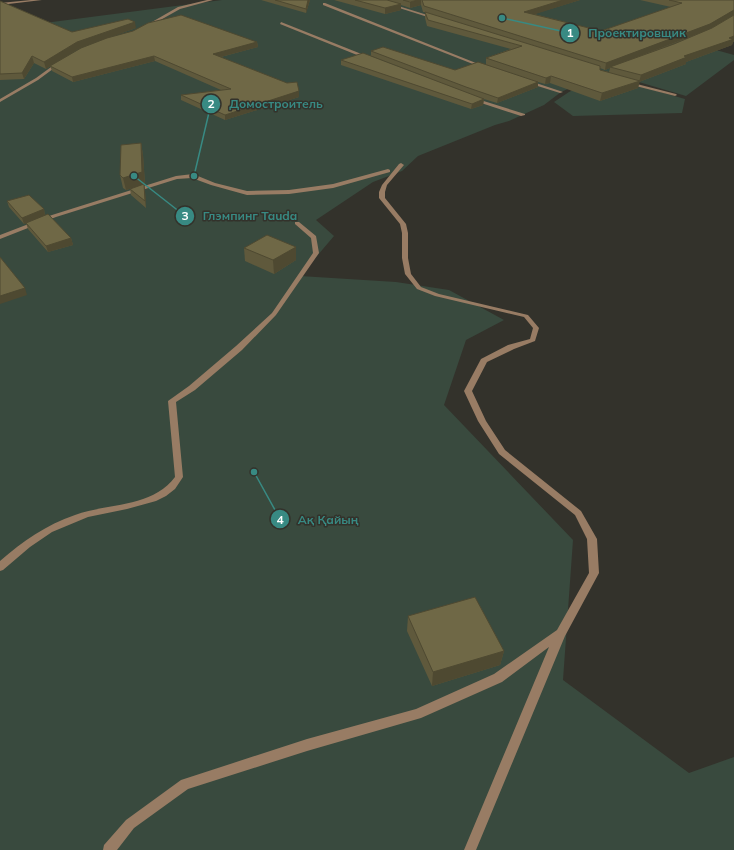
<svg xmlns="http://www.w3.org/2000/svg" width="734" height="850" font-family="Mulish,sans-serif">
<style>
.green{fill:#394a3e}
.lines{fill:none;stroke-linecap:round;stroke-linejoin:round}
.service{fill:#987c64;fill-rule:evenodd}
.minor{fill:#987c64;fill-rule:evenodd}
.wall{fill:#5f593c;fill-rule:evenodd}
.shaded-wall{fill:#4e4931}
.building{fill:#6f6846;stroke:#4e4931}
.leader{fill:none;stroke:#388a83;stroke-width:1.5}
.callout-dot{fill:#388a83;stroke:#33322b;stroke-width:1.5}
.mark-label{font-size:12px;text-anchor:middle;font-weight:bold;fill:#fff}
.callout-label{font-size:12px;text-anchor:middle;font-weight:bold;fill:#388a83;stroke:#33322b;stroke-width:3;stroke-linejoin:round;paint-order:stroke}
</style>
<rect width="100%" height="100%" fill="#33322b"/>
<!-- green -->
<g class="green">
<path d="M222,0H734V16L687,42L734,55V60L686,96L605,72L561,92L544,105L509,121L495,125L418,156L402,171L373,182L316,220L334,236L300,276L396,282L449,290L504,320L466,340L444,405L573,540L563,680L689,773L734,757V850H0V26L29,25Z"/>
<path d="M598,78L622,81L685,99L682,113L573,116L554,102L569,92Z"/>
</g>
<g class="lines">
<!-- service -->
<g class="service">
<path d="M374,0H379L437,18L434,19Z"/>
<path d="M323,3H325L486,67L483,68L323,5Z"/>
<path d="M281,22L369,57L370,58L367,59L280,24Z"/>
<path d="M528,81H530L563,92L560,93L528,83Z"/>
<path d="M629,82L676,94L677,95L675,96L628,84Z"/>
<path d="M474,98L525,114V115L521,116L472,100V99Z"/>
<path d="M401,163L404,165L387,185L385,192V198L406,224L408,233V258L411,274L421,287L439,294L528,315L539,328L535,341L514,349L487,362L472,391L486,421L505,450L581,511L597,539L599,573L565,636L476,850H464L549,647L502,682L421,718L307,751L188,789L134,828L117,850H103L104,845L126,820L181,780L307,739L416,709L494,674L557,630L589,573L587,539L575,515L499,454L478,421L464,391L481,359L508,345L530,339L533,328L524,317L435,296L417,289L405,274L402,258V233L400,224L379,198V192L382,185L399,164Z"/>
<path d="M295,222H299L316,236L319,253L276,315L242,350L195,390L176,402L183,477L175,489L166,496L156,501L127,509L88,517L52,532L30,547L3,570L0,571V561C23,541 46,525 75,515C107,503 152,508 175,477L168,401L189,386L236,346L272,313L313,253L311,238L295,224Z"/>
</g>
<!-- minor -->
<g class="minor">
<path d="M31,0H42L0,5V3Z"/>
<path d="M207,0H213L180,9L148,27L145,26L178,7Z"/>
<path d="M58,62L61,63L38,80L0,102V99L36,78Z"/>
<path d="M388,169L390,170V172L333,188L289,194L247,195L211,185L192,178L177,179L56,217L0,239V235L52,215L176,176L193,174L215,183L247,191L289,190L333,184Z"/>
</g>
</g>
<!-- wall -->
<g class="wall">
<path d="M261,0H310L306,13Z"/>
<path d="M334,0H580L534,14L601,31L671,7L640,0H734L733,42L732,45L686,62V64L639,82L638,88L600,101L550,83L545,84L538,82V87L497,103L474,96L484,99L483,105L471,109L341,65V60L429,78L371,56V51L455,70L486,64V58L511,49L427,26L425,18V12H423L421,5L410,8L401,5V10L385,14ZM696,35L674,44L644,55ZM600,68L605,70L610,68L609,72L600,70Z"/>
<path d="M0,1L72,32L136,28L113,36L257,42L258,47L221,57L299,97L225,120L181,100V95L221,90L155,61L73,82L52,71L50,66L96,42L78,49L46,69L34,63L24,79L0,80Z"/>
<path d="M141,143L143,155L145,184L144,185L145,191L146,208L131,195L130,189L126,190L123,188L120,175Z"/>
<path d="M7,201L44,209L45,216L71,238L73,245L48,252L28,229L26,223L24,224L9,207Z"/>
<path d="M296,247V260L274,274L245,261L244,248Z"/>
<path d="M408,616L504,651L500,665L432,686L407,631Z"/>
</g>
<!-- shaded-wall -->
<g class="shaded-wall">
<path d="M308,0H310L306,13V9Z"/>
<path d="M418,0H421V5L410,8V2Z"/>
<path d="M563,0H580L523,18L524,12Z"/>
<path d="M401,4V10L385,14V8Z"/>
<path d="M734,10V15L708,30L611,67H610V68L605,70L606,63Z"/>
<path d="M135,22L136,28L78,49L46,69L44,62L77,42Z"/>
<path d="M734,36V42H733L732,45L686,62V64L639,82L641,75L684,56Z"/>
<path d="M257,42L258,47L213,59V54Z"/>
<path d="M32,56L34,63L24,79L22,73Z"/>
<path d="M154,56L155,61L73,82L72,77Z"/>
<path d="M551,76L550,83L545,84L546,78Z"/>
<path d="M640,81L638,88L600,101L602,93Z"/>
<path d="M538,82V87L497,103L498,98Z"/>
<path d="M299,91V97L225,120V115Z"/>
<path d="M484,99L483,105L471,109L472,104Z"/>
<path d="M141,143L143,155L145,184L144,185L145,191L146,208L145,201L144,185L126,190L123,178Z"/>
<path d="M44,209L45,216L24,224L22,218Z"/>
<path d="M71,238L73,245L48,252L46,246Z"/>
<path d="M296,247V260L274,274L273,260Z"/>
<path d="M25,288L27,295L0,304V296Z"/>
<path d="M504,651L500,665L432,686L433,672Z"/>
</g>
<!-- building -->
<g class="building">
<path d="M275,0H308L306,9Z"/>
<path d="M355,0H387L401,4L385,8Z"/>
<path d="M403,0H418L410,2Z"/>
<path d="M422,0H563L524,12L601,31L682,3L669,0H734V10L710,24L606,63L424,6Z"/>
<path d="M0,1L72,32L128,19L135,22L77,42L44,62L32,56L22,73L0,74Z"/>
<path d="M425,12L600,66V70L640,81L602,93L551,76L546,78L486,58L522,46L428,20Z"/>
<path d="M181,15L257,42L213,54L287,83L297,82L299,91L225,115L181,95L231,89L154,56L72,77L50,66L81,48L107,38L133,31L148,23Z"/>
<path d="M734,15V36L729,38L734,39L684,56L687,57L641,75L610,67L674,44L712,28Z"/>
<path d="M383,47L455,70L478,62L538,82L498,98L466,87L371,51Z"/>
<path d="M363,53L484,99L472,104L341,60Z"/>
<path d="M141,143L142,172L123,178L120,175L121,145Z"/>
<path d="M144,184L145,201L130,189Z"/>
<path d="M29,195L44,209L22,218L7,201Z"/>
<path d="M48,214L71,238L46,246L26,223Z"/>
<path d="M267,235L296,247L273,260L244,248Z"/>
<path d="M0,257L25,288L0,296Z"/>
<path d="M475,597L504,651L433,672L408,616Z"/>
</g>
<!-- callouts -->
<path class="leader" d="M502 18L570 33M194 176L211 104M134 176L185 216M254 472L280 519"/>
<g class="callout-dot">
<circle cx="502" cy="18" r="4"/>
<circle cx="194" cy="176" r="4"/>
<circle cx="134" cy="176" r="4"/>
<circle cx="254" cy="472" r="4"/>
<circle cx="570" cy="33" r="10"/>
<circle cx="211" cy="104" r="10"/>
<circle cx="185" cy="216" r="10"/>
<circle cx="280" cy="519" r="10"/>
</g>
<g class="mark-label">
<text x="570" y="37">1</text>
<text x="211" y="108">2</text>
<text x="185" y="220">3</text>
<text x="280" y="524">4</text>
</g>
<g class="callout-label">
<text x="637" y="37">Проектировщик</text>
<text x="276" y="108">Домостроитель</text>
<text x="250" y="220">Глэмпинг Tauda</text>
<text x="328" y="524">Ақ Қайың</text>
</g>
</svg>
